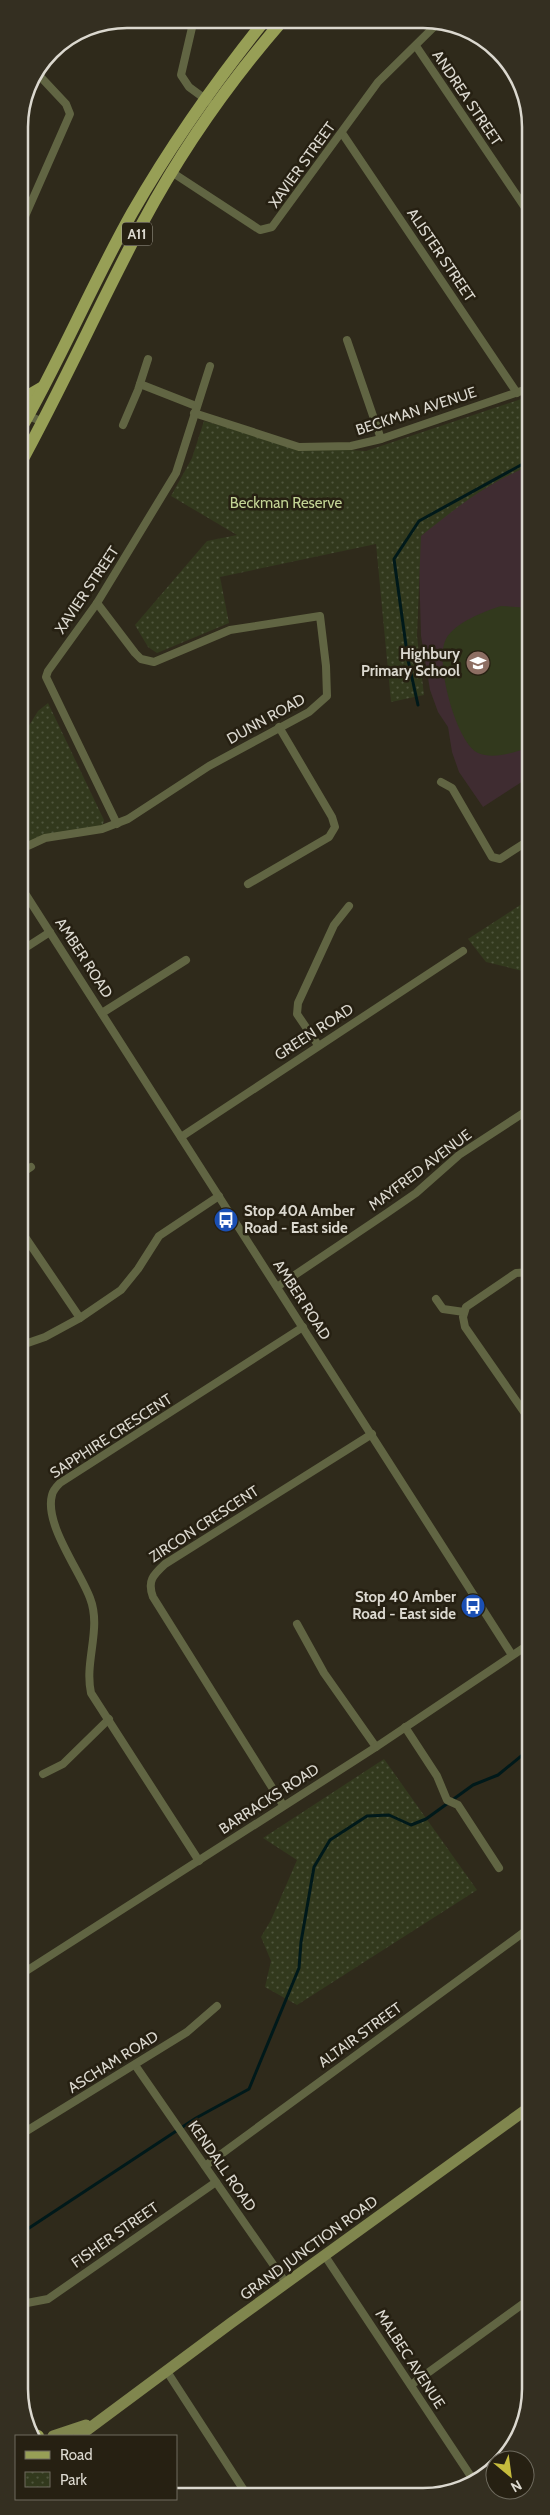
<svg xmlns="http://www.w3.org/2000/svg" width="550" height="2515" font-family="Cabin,sans-serif">
<style>
.education{fill:#3f2c31}
.park{fill:url(#park-dots)}
.pitch{fill:#32391d}
.lines{fill:none;stroke-linecap:round;stroke-linejoin:round}
.stream{stroke:#00191a;stroke-width:3}
.minor{stroke:#616543;stroke-width:8}
.secondary{stroke:#80864e;stroke-width:11}
.primary{stroke:#979f56;stroke-width:12}
.labels{text-anchor:middle;dominant-baseline:central;stroke-width:5;stroke-linejoin:round;paint-order:stroke}
.shield{fill:#262012;stroke:#a5a196;stroke-width:1}
.shield-label{font-size:14px;font-weight:bold;fill:#dbd8cf}
.street-label{font-size:15px;fill:#dbd8cf;stroke:#262012}
.park-label{font-size:15px;fill:#c3d495;stroke:#262012}
.poi-label{font-size:15px;font-weight:bold;fill:#dbd8cf;stroke:#262012;text-anchor:end}
.rim{fill:none;stroke:#dbd8cf;stroke-width:2.5}
</style>
<defs>
<pattern id="park-dots" width="8" height="8" patternUnits="userSpaceOnUse" patternTransform="scale(1.25)"><rect width="8" height="8" fill="#32391d"/><path d="M2 2h.1M6 6h.1" fill="none" stroke="#4f553d" stroke-width="1.8" stroke-linecap="round"/></pattern>
</defs>
<rect width="100%" height="100%" fill="#2f2a1b"/>
<!-- education -->
<path class="education" d="M530,466L531,776L483,807L459,772L452,752L448,727L438,712L430,690L421,636L418,529L508,474Z"/>
<!-- park -->
<g class="park">
<path d="M530,396V466C488,482 456,508 421,536L417,636L424,695L391,702L376,544L220,577L229,623L157,653L148,647L135,625L207,541L237,535L171,496L192,458L204,421L299,447L366,451Z"/>
<path d="M48,703L104,820L102,829L58,835L19,851V742L38,711Z"/>
<path d="M531,898V973L486,962L468,939Z"/>
<path d="M384,1759L477,1890L297,2005L265,1987L271,1961L261,1937L271,1920L297,1860L263,1838Z"/>
</g>
<!-- pitch -->
<path class="pitch" d="M501,606L531,608V747C514,752 494,760 478,753C456,743 434,660 446,639C454,623 485,611 501,606Z"/>
<g class="lines">
<!-- stream -->
<g class="stream">
<path d="M418,705L408,660L394,559L419,521L530,460"/>
<path d="M20,2234L196,2118L249,2089L299,1968L301,1942L314,1867L330,1840L367,1816L389,1815L411,1825L426,1819L473,1785L498,1775L531,1748"/>
</g>
<!-- minor -->
<g class="minor">
<path d="M194,19L181,75L189,87L208,101"/>
<path d="M416,46L530,215"/>
<path d="M342,133L517,393"/>
<path d="M170,171L260,230L272,227L378,82L440,21"/>
<path d="M19,230L70,114L66,104L36,72"/>
<path d="M347,340L381,439"/>
<path d="M140,384L196,406"/>
<path d="M19,412L43,422"/>
<path d="M194,413L299,447L351,446L381,439L530,388"/>
<path d="M123,425L138,390L148,359"/>
<path d="M441,782L452,788L492,857L500,859L531,839"/>
<path d="M117,824L46,677L48,671L97,603L176,473L210,366"/>
<path d="M19,850L45,838L102,829L128,819L209,766L309,712L327,696L326,666L320,616L230,630L154,662L141,659L135,653L97,603"/>
<path d="M19,884L512,1655"/>
<path d="M248,884L329,837L335,827L332,817L279,727"/>
<path d="M19,952L50,932"/>
<path d="M102,1013L186,960"/>
<path d="M318,1045L297,1014L298,1003L334,925L349,906"/>
<path d="M181,1137L463,951"/>
<path d="M19,1175L31,1167"/>
<path d="M19,1228L80,1318"/>
<path d="M531,1272L516,1273L466,1307L463,1317L465,1327L531,1422"/>
<path d="M277,1287L387,1213L416,1193L459,1155L531,1108"/>
<path d="M436,1299L443,1309L464,1312"/>
<path d="M19,1346L45,1337L80,1318L121,1290L138,1269L159,1236L219,1196"/>
<path d="M297,1624L324,1673L376,1747"/>
<path d="M405,1727L437,1776L447,1800L458,1805L499,1868"/>
<path d="M43,1774L63,1764L109,1719"/>
<path d="M283,1805L153,1597C147,1581 153,1575 165,1564L372,1434"/>
<path d="M199,1861L91,1693C84,1661 102,1629 90,1598C80,1571 44,1524 52,1495C53,1490 57,1486 60,1483L303,1327"/>
<path d="M20,1975L376,1747L531,1643"/>
<path d="M135,2065L286,2283"/>
<path d="M20,2135L187,2032L217,2006"/>
<path d="M205,2166L531,1927"/>
<path d="M325,2256L472,2478"/>
<path d="M27,2303L48,2299L216,2182"/>
<path d="M166,2370L247,2495"/>
<path d="M411,2385L531,2298"/>
</g>
<!-- secondary -->
<g class="secondary">
<path d="M53,2436L86,2425"/>
<path d="M79,2436L231,2323L531,2106"/>
</g>
<!-- primary -->
<g class="primary">
<path d="M19,401L43,387"/>
<path d="M19,432C60,361 92,284 132,213C171,145 216,81 265,20"/>
<path d="M19,466C63,386 100,303 143,222C181,151 230,81 283,20"/>
<path d="M35,2435L38,2436"/>
</g>
</g>
<!-- icons -->
<defs>
<symbol id="school-disc" viewBox="-11 -11 22 22"><circle r="9.5" fill="#8d6e63" stroke="#262012"/><path d="M0-5L7-2L0 1L-7-2ZM-4 1L0 2.5L4 1V4Q0 6-4 4Z" fill="#fff"/></symbol>
<symbol id="bus-disc" viewBox="-11 -11 22 22"><circle r="9.5" fill="#1a4fb4" stroke="#262012"/><path d="M-5-6H5V4H4V6H2V4H-2V6H-4V4H-5ZM-3.5-4V0h7V-4ZM-3.5 1.2v1.5H-2V1.2ZM2 1.2v1.5H3.5V1.2Z" fill="#fff"/></symbol>
</defs>
<g fill-rule="evenodd">
<use href="#school-disc" x="464" y="649" width="28" height="28"/>
<use href="#bus-disc" x="212" y="1206" width="28" height="28"/>
<use href="#bus-disc" x="459" y="1592" width="28" height="28"/>
</g>
<g class="labels">
<!-- shield labels -->
<rect class="shield" x="122" y="222.5" width="30" height="23" rx="4"/>
<g class="shield-label">
<text x="137" y="234">A11</text>
</g>
<!-- street labels -->
<g class="street-label">
<text transform="translate(467 98) rotate(56)">ANDREA STREET</text>
<text transform="translate(302 165) rotate(-54)">XAVIER STREET</text>
<text transform="translate(441 255) rotate(56)">ALISTER STREET</text>
<text transform="translate(416 411) rotate(-18)">BECKMAN AVENUE</text>
<text transform="translate(87 590) rotate(-56)">XAVIER STREET</text>
<text transform="translate(266 719) rotate(-29)">DUNN ROAD</text>
<text transform="translate(84 958) rotate(57)">AMBER ROAD</text>
<text transform="translate(314 1032) rotate(-33)">GREEN ROAD</text>
<text transform="translate(420 1170) rotate(-37)">MAYFRED AVENUE</text>
<text transform="translate(302 1300) rotate(57)">AMBER ROAD</text>
<text transform="translate(111 1436) rotate(-33)">SAPPHIRE CRESCENT</text>
<text transform="translate(204 1524) rotate(-33)">ZIRCON CRESCENT</text>
<text transform="translate(269 1799) rotate(-33)">BARRACKS ROAD</text>
<text transform="translate(360 2035) rotate(-36)">ALTAIR STREET</text>
<text transform="translate(113 2062) rotate(-32)">ASCHAM ROAD</text>
<text transform="translate(222 2166) rotate(55)">KENDALL ROAD</text>
<text transform="translate(115 2235) rotate(-35)">FISHER STREET</text>
<text transform="translate(309 2248) rotate(-36)">GRAND JUNCTION ROAD</text>
<text transform="translate(410 2359) rotate(57)">MALBEC AVENUE</text>
</g>
<!-- park labels -->
<g class="park-label">
<text x="286" y="503">Beckman Reserve</text>
</g>
<!-- poi labels -->
<g class="poi-label">
<text x="460" y="654">Highbury<tspan x="460" dy="17">Primary School</tspan></text>
<text x="244" y="1211" text-anchor="start">Stop 40A Amber<tspan x="244" dy="17">Road - East side</tspan></text>
<text x="456" y="1597">Stop 40 Amber<tspan x="456" dy="17">Road - East side</tspan></text>
</g>
</g>
<!-- crop -->
<path d="M0 0H550V2515H0ZM127 28H423A99 99 0 0 1 522 127V2389A99 99 0 0 1 423 2488H127A99 99 0 0 1 28 2389V127A99 99 0 0 1 127 28Z" fill="#342f21" fill-rule="evenodd"/>
<path class="rim" d="M127 28H423A99 99 0 0 1 522 127V2389A99 99 0 0 1 423 2488H127A99 99 0 0 1 28 2389V127A99 99 0 0 1 127 28Z"/>
<!-- legend -->
<rect x="15" y="2435" width="162" height="65" fill="#262012" stroke="#6e6a5e"/>
<rect x="25" y="2451" width="25" height="8" fill="#979f56" stroke="#6e6a5e"/>
<text x="60" y="2460" font-size="15" fill="#dbd8cf">Road</text>
<rect x="25" y="2472" width="25" height="15" fill="url(#park-dots)" stroke="#6e6a5e"/>
<text x="60" y="2485" font-size="15" fill="#dbd8cf">Park</text>
<!-- north arrow -->
<g transform="translate(510 2475) rotate(151)"><circle r="24" fill="#262012" stroke="#6e6a5e"/>
<path d="M0-4L9 19L0 12L-9 19Z" fill="#c6bc3d"/>
<text y="-8" font-size="14" font-weight="bold" text-anchor="middle" fill="#dbd8cf">N</text>
</g>
</svg>
